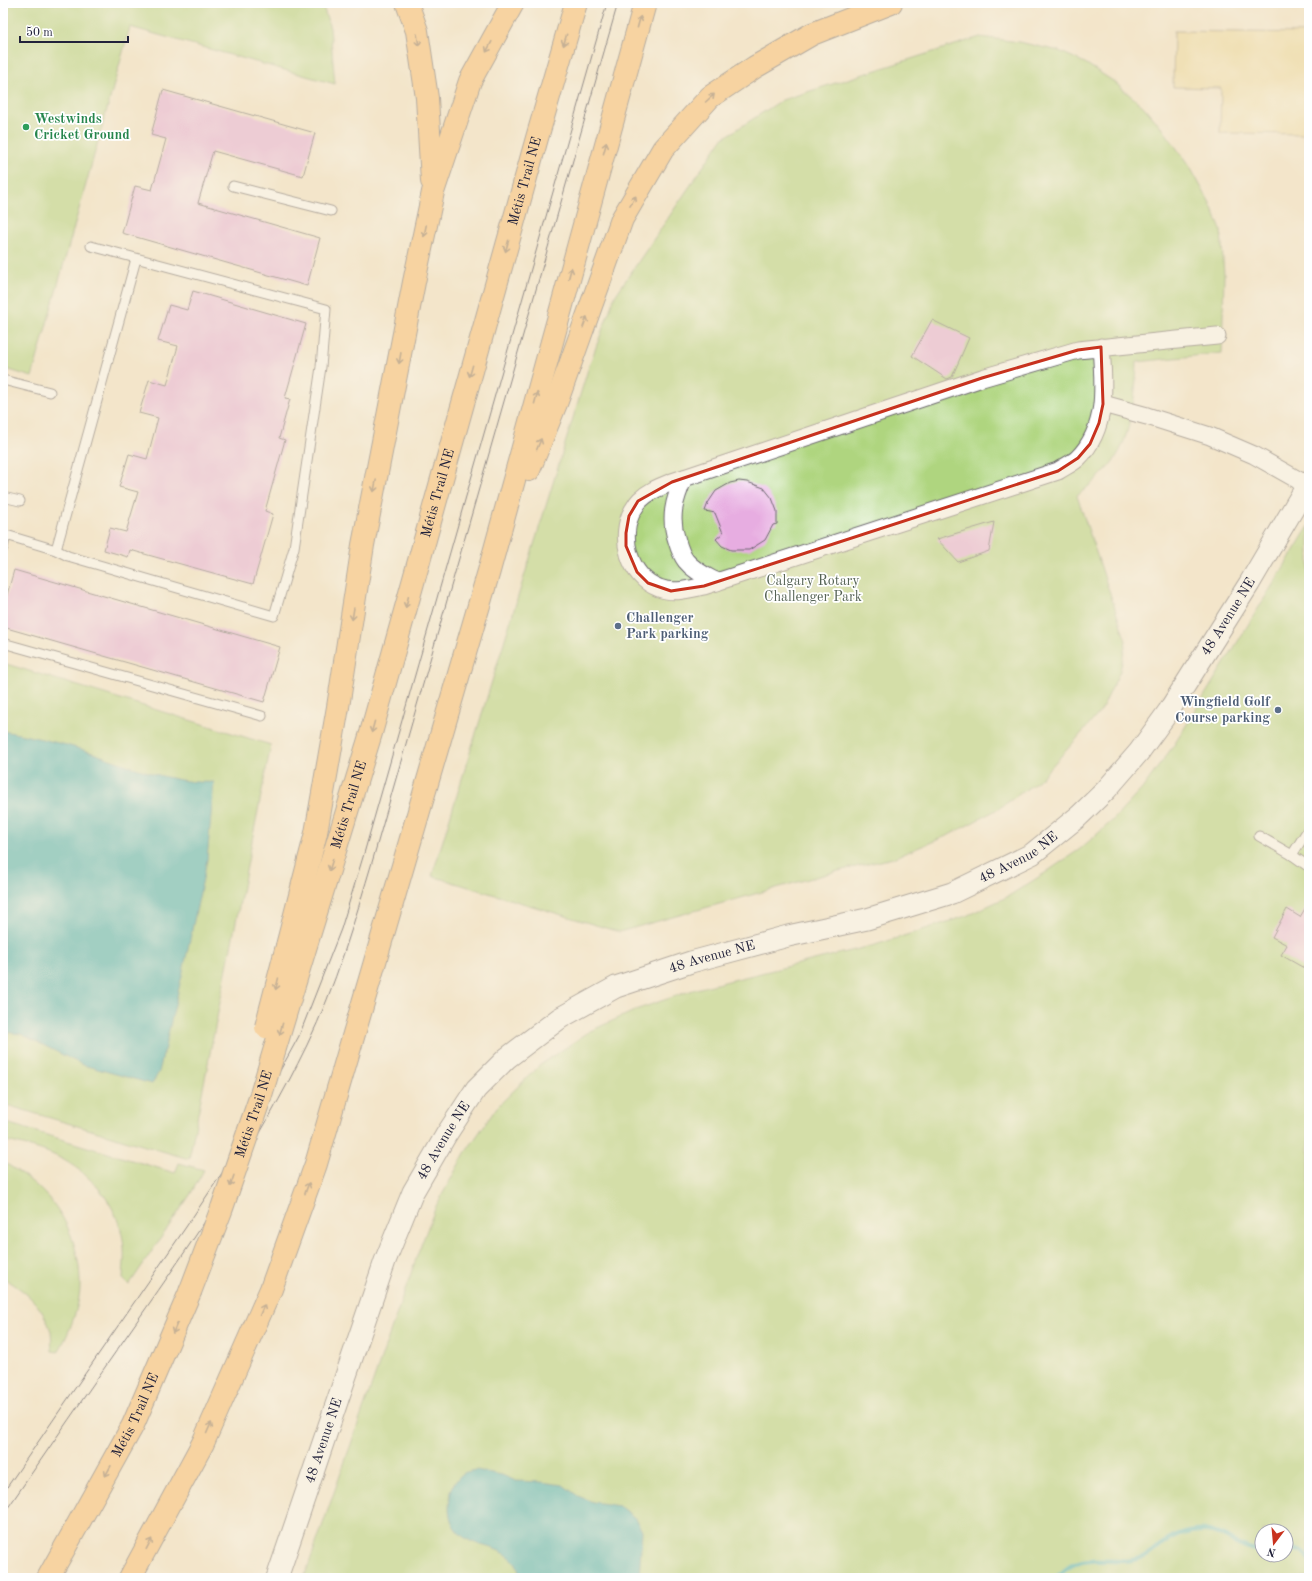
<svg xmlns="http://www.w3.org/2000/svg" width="1312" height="1581" font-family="'Old Standard TT',serif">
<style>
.green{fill:#afd57f;stroke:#687c5d;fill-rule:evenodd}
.sand{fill:#eeda9e;stroke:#887e6c}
.water{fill:#42b3b9;stroke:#326a7a}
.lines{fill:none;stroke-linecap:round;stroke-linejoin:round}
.stream{stroke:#42b3b9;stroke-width:4.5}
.building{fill:#e7ade1}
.service-casing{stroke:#6b666d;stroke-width:11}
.minor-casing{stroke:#6b666d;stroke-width:19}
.tertiary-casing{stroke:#6b666d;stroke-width:23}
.primary-casing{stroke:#6b666d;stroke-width:24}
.service{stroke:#fff;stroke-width:9}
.minor{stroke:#fff;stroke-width:17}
.tertiary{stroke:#fff;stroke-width:21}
.primary{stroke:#fcbd6f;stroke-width:22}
.tram{stroke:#22223b;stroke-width:1}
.primary-bridge-casing{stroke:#6b666d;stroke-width:24;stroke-linecap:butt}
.primary-bridge{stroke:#fcbd6f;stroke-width:22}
.oneway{stroke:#8f7055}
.marked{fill:none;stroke:#c8321e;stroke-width:3;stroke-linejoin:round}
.leisure-dot{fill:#2e9e5b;stroke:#fff;stroke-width:1.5}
.service-dot{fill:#5c6f8a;stroke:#fff;stroke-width:1.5}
.labels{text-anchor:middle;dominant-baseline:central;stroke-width:3.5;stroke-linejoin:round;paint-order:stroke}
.leisure-label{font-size:14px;font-weight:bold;fill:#27864d;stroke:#fff;text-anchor:start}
.street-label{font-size:14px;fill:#22223b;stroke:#fff}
.park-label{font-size:14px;fill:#536153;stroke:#fff}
.service-label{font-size:14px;font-weight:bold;fill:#4e5e75;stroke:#fff;text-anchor:start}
</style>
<rect width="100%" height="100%" fill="#fff"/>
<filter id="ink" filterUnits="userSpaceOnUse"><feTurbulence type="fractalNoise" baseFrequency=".025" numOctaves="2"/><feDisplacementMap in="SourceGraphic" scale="8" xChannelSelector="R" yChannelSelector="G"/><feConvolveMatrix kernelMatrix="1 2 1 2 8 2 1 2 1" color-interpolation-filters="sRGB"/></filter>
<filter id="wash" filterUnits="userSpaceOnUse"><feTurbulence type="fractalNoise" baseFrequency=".012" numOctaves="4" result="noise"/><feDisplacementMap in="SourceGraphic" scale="16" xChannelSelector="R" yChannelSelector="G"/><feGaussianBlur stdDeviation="0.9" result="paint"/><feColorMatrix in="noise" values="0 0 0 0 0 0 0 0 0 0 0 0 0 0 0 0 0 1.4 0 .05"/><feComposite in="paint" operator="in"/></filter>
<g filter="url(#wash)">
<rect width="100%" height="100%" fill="#f3e5cb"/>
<!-- green -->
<g class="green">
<path d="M3,3H322L330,28L335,84L130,27L32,377L3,368Z"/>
<path d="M980,37L1019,42L1059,51L1085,63L1113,81L1143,106L1163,129L1190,167L1210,203L1221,230L1224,275L1222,353L1137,362C1136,390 1131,438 1114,460C1104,474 1090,485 1077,496L1126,641L1120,671L1101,711L1073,743L1038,781L998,809L949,835L893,858L830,873L619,932L432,876L589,366L615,296L722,139L782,100Z"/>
<path d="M1309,526V1578H304L417,1256L436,1206L465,1153L497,1107L540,1065L590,1031L641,1008L696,989L875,945L966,916L1007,897L1045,873L1080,849L1112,821L1142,789L1174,745ZM1262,1531H1286V1555H1262Z"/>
<path d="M3,663L271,745L189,1159L3,1104Z"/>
<path d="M3,1122L175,1173L179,1163L204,1170L190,1195L129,1285L123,1279C123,1269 125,1258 124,1248C121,1209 95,1177 62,1159C44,1149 22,1145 3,1140Z"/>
<path d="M3,1162C22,1173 39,1186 52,1202C70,1224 80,1255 80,1283C81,1303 69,1335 58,1352L52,1351C51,1345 52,1338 51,1332C44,1307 25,1290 3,1278Z"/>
</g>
<!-- sand -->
<path class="sand" d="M1174,31L1309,33V134L1220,133L1221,88L1173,87Z"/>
<!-- water -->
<g class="water">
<path d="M3,731C30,736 57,742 84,750C124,763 171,785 214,782L207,860L184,967L159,1072L152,1084L83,1065L21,1034L3,1032Z"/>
<path d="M476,1470L502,1475L516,1481L541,1482L563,1485L578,1496L593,1502L619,1506L635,1518L642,1531L639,1578H521C519,1573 517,1565 514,1561C504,1550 490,1548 478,1544C453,1536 445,1517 451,1493C452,1486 458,1476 464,1473C468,1471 473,1471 476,1470Z"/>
</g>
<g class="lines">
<!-- stream -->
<g class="stream">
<path d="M1286,1550C1298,1549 1303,1550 1309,1561"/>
<path d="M1055,1578C1061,1574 1068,1566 1075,1564C1097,1556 1122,1566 1144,1557C1150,1555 1155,1550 1159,1546C1173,1536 1190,1529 1208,1531C1227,1534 1242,1550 1262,1551"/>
</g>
</g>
<g id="blocks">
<!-- building -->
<g class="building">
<path d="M163,90L315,133L303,176L213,151L198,203L320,238L307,286L122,233L135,186L152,190L166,139L151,135Z"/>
<path d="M193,291L306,324L285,398L290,399L279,438L285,440L265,511L273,514L253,584L130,550L128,557L104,550L110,528L126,532L138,492L119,487L129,454L147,459L158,418L139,413L149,380L167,385L178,346L158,341L169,305L187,310Z"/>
<path d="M932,320L969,338L952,377L947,379L912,356Z"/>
<path d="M739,481L747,482L764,488L772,498L777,511V524L773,525L765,540L749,550H731L722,546L716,539L723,533L715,513L705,511L708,503L716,491L730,483Z"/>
<path d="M994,522L989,551L958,562L937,539Z"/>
<path d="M14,570L280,647L264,702L3,627V609Z"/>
<path d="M1309,902V960L1304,968L1281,955L1287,945L1272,937L1287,909L1300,917Z"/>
</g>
</g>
</g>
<g filter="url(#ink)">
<use href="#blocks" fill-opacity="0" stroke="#6b666d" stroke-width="1"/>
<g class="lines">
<defs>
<g id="service">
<path d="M233,186L331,211"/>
<path d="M3,380L50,392"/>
<path d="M3,497L20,501"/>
<path d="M3,548L6,535L56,550L68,556L274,616L294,548L321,367L326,309L91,246"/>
<path d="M56,550L136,259"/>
<path d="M3,643L262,716"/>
<path d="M1309,828L1292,855L1309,867"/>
<path d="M1259,836L1292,855"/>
</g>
<g id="minor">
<path d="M1101,347C1104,385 1108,428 1078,458C1073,463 1064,467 1058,471L704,586C689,589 674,594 659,588C629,577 618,536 633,510C635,507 637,503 640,500C649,491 660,487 672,482L982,378L1078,350L1217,336"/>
<path d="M1103,404L1147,416L1210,436L1254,455L1307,485"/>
<path d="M684,478C674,500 669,518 677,541C679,548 682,556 686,561C694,571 706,576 717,582"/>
</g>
<g id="tertiary">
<path id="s1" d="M277,1578L385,1261L413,1192L446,1135L476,1089L507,1058L560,1018L616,987L691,962L788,936L867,919L952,893L1032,854L1079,816L1106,790L1139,752L1168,712L1249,584L1309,482"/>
</g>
<g id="primary">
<path d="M407,3L417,31L427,98L432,181"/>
<path d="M529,470L557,401L622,219L663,149L710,97L755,67L812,34L891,3"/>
<path d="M287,946L316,833L338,707L363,545L414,282L433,192L470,81L513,3"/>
<path id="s2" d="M304,952L371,733L537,138L576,3"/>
<path id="s3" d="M48,1578L133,1425L190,1292"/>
<path d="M130,1578L203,1443L271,1289L316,1164L489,571L645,3"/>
</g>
</defs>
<!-- service casing -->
<use href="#service" class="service-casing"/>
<!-- minor casing -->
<use href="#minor" class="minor-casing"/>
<!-- tertiary casing -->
<use href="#tertiary" class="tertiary-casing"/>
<!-- primary casing -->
<use href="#primary" class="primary-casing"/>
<!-- service -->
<use href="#service" class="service"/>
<!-- minor -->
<use href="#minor" class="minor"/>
<!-- tertiary -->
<use href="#tertiary" class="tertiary"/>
<!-- primary -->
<use href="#primary" class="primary"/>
<!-- tram -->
<g class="tram">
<path d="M3,1493L186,1227L226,1167L258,1111L299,1036L341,929L363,857L607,3"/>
<path d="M3,1515C47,1451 91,1387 135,1324C198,1234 259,1144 307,1045C336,986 354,922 373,859L618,3"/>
</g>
<defs>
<g id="primary-bridge">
<path d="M266,1027L287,946"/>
<path id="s4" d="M190,1292L222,1208L260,1098L304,952"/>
</g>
</defs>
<!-- primary-bridge casing -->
<use href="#primary-bridge" class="primary-bridge-casing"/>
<!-- primary-bridge -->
<use href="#primary-bridge" class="primary-bridge"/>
</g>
<!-- one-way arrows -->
<defs><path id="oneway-shaft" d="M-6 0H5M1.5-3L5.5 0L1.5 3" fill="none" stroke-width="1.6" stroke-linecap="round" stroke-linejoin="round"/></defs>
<g class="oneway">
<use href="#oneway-shaft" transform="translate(639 22) rotate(-75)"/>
<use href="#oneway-shaft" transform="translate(418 40) rotate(81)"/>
<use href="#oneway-shaft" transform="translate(565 40) rotate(106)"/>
<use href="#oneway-shaft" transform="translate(489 47) rotate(118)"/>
<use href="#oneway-shaft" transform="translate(710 98) rotate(-42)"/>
<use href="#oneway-shaft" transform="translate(605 148) rotate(-75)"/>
<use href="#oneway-shaft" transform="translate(633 201) rotate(-60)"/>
<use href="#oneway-shaft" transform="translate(425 231) rotate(102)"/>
<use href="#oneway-shaft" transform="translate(507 246) rotate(106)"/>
<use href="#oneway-shaft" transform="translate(570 273) rotate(-75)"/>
<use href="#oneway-shaft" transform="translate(585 322) rotate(-70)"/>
<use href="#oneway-shaft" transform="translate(400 358) rotate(100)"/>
<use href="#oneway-shaft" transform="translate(471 371) rotate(106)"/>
<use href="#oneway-shaft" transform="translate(536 398) rotate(-75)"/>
<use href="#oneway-shaft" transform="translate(539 444) rotate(-68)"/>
<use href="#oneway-shaft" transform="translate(375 486) rotate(101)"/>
<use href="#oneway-shaft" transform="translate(407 602) rotate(105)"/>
<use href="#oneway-shaft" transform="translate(353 614) rotate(99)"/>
<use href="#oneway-shaft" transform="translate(373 727) rotate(105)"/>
<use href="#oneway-shaft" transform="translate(331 865) rotate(107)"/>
<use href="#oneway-shaft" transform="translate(277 984) rotate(104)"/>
<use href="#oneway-shaft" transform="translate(281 1029) rotate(106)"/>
<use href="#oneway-shaft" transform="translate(232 1181) rotate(109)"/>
<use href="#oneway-shaft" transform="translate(307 1188) rotate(-70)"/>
<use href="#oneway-shaft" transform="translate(262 1310) rotate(-66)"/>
<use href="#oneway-shaft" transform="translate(175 1328) rotate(113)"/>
<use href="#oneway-shaft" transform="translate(209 1428) rotate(-66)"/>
<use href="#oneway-shaft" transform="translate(108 1471) rotate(119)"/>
<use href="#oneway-shaft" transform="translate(149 1544) rotate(-62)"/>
</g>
</g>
<!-- marked area -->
<path d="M0 0H1312V1581H0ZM1101,347L1103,404L1099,423L1090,444L1078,458L1058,471L704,586L671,591L648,583L637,572L626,546V533L629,516L638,501L672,482L982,378L1078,350Z" fill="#f3e5cb" fill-opacity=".55" fill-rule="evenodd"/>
<path class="marked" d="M1101,347L1103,404L1099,423L1090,444L1078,458L1058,471L704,586L671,591L648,583L637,572L626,546V533L629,516L638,501L672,482L982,378L1078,350Z"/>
<!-- markers -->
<circle class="leisure-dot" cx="26" cy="127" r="4"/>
<g class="service-dot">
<circle cx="618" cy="626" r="4"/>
<circle cx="1278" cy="710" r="4"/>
</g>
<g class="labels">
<!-- leisure labels -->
<g class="leisure-label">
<text x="34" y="119">Westwinds<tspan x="34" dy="16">Cricket Ground</tspan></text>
</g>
<!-- street labels -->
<g class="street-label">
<text stroke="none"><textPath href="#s2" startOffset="802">Métis Trail NE</textPath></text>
<text stroke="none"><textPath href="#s2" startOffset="478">Métis Trail NE</textPath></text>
<text stroke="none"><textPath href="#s1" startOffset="1453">48 Avenue NE</textPath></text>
<text stroke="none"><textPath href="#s2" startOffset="154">Métis Trail NE</textPath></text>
<text stroke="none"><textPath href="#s1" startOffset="1129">48 Avenue NE</textPath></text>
<text stroke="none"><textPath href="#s1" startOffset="805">48 Avenue NE</textPath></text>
<text stroke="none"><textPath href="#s4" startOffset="189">Métis Trail NE</textPath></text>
<text stroke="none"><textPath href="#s1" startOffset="469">48 Avenue NE</textPath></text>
<text stroke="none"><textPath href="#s3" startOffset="185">Métis Trail NE</textPath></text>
<text stroke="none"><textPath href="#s1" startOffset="145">48 Avenue NE</textPath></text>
</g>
<!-- park labels -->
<g class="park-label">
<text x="813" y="581">Calgary Rotary<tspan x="813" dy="16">Challenger Park</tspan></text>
</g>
<!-- service labels -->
<g class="service-label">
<text x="626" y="618">Challenger<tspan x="626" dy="16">Park parking</tspan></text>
<text x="1270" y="702" text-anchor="end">Wingfield Golf<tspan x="1270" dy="16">Course parking</tspan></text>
</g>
</g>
<!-- margin -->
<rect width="1312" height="1581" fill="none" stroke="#fff" stroke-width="16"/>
<!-- north arrow -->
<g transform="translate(1274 1543) rotate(196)"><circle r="19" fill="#ffffff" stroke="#a7a7b1"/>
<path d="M0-3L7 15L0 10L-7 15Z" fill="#c8321e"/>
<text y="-6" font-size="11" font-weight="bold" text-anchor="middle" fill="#22223b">N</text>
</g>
<!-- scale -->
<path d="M20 36v6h108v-6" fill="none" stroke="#22223b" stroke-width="2"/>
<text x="26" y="36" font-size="12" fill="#22223b" stroke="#ffffff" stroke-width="3" paint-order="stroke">50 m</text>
</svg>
